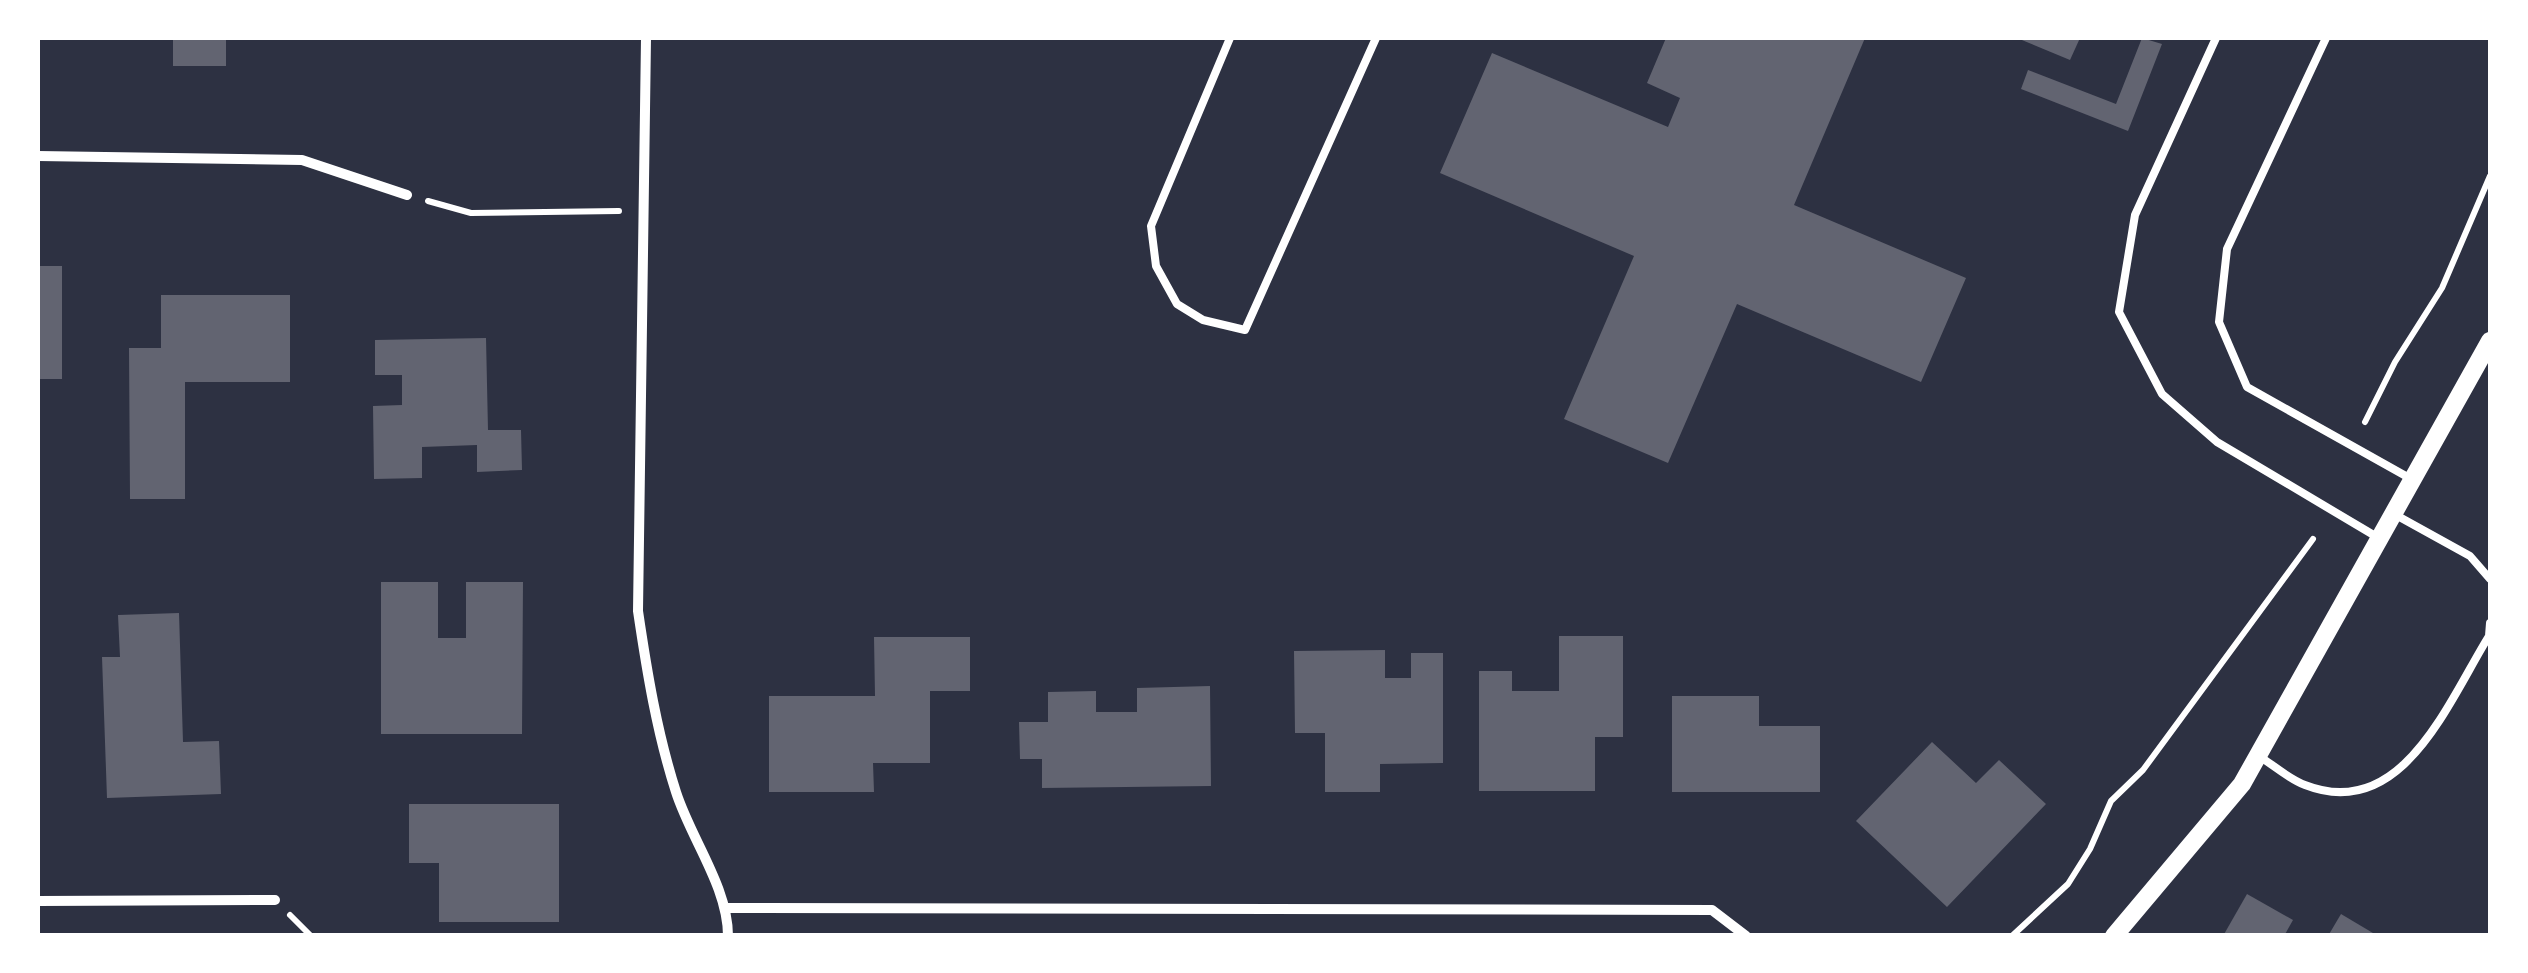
<svg xmlns="http://www.w3.org/2000/svg" width="2528" height="973" font-family="'Asap Condensed',sans-serif">
<style>
.building{fill:#626471}
.lines{fill:none;stroke-linecap:round;stroke-linejoin:round}
.path{stroke:#fff;stroke-width:6}
.service{stroke:#fff;stroke-width:8}
.minor{stroke:#fff;stroke-width:10}
.tertiary{stroke:#fff;stroke-width:18}
</style>
<rect width="100%" height="100%" fill="#2d3142"/>
<!-- building -->
<g class="building">
<rect x="173" y="38" width="53" height="28"/>
<path d="M1666,38H1865L1794,205L1966,278L1921,382L1737,304L1668,463L1564,419L1634,256L1440,173L1492,53L1668,127L1680,98L1647,83Z"/>
<path d="M2017,38H2080L2070,60Z"/>
<path d="M2142,38L2162,44L2128,131L2021,89L2028,70L2116,104Z"/>
<rect x="38" y="266" width="24" height="113"/>
<path d="M161,295H290V382H185V499H130L129,348H161Z"/>
<path d="M486,338L488,430H521L522,470L477,472V445L422,447V478L374,479L373,406L402,405V375H375V340Z"/>
<path d="M381,582H438V638H466V582H523L522,734H381Z"/>
<path d="M179,613L183,742L219,741L221,794L107,798L102,657H120L118,615Z"/>
<path d="M1559,636H1623V737H1595V791H1479V671H1512V691H1559Z"/>
<path d="M874,637H970V691H930V763H873L874,792H769V696H875Z"/>
<path d="M1385,650V678H1411V653H1443V763L1380,764V792H1325V733H1295L1294,651Z"/>
<path d="M1210,686L1211,786L1042,788V759H1020L1019,722H1048V692L1096,691V712H1137V688Z"/>
<path d="M1672,696H1759V726H1820V792H1672Z"/>
<path d="M1932,742L1976,783L1999,760L2046,804L1947,907L1856,821Z"/>
<path d="M409,804H559V922H439V863H409Z"/>
<path d="M2247,894L2293,920L2284,936H2223Z"/>
<path d="M2341,914L2378,936H2328Z"/>
</g>
<g class="lines">
<!-- path -->
<g class="path">
<path d="M428,201L471,213L619,211"/>
<path d="M2365,422L2395,362L2442,288L2490,176"/>
<path d="M290,915L311,936"/>
<path d="M2012,936L2068,884L2090,849L2111,801L2143,770L2313,539"/>
</g>
<!-- service -->
<g class="service">
<path d="M1230,38L1151,226L1156,266L1177,304L1203,320L1245,330L1376,38"/>
<path d="M2216,38L2135,215L2119,312L2162,394L2217,442L2377,537"/>
<path d="M2326,38L2227,249L2219,322L2247,387L2413,480"/>
<path d="M2394,514L2470,556L2490,579"/>
<path d="M2259,756C2273,765 2289,779 2305,785C2402,823 2448,702 2489,636L2490,623"/>
</g>
<!-- minor -->
<g class="minor">
<path d="M646,38L638,611C647,672 657,733 676,792C691,839 728,887 728,936"/>
<path d="M38,156L302,160L407,195"/>
<path d="M38,901L275,900"/>
<path d="M728,908L1712,910L1746,936"/>
</g>
<!-- tertiary -->
<path class="tertiary" d="M2114,936L2242,784L2490,341"/>
</g>
<!-- border -->
<rect width="2528" height="973" fill="none" stroke="#ffffff" stroke-width="80"/>
</svg>
